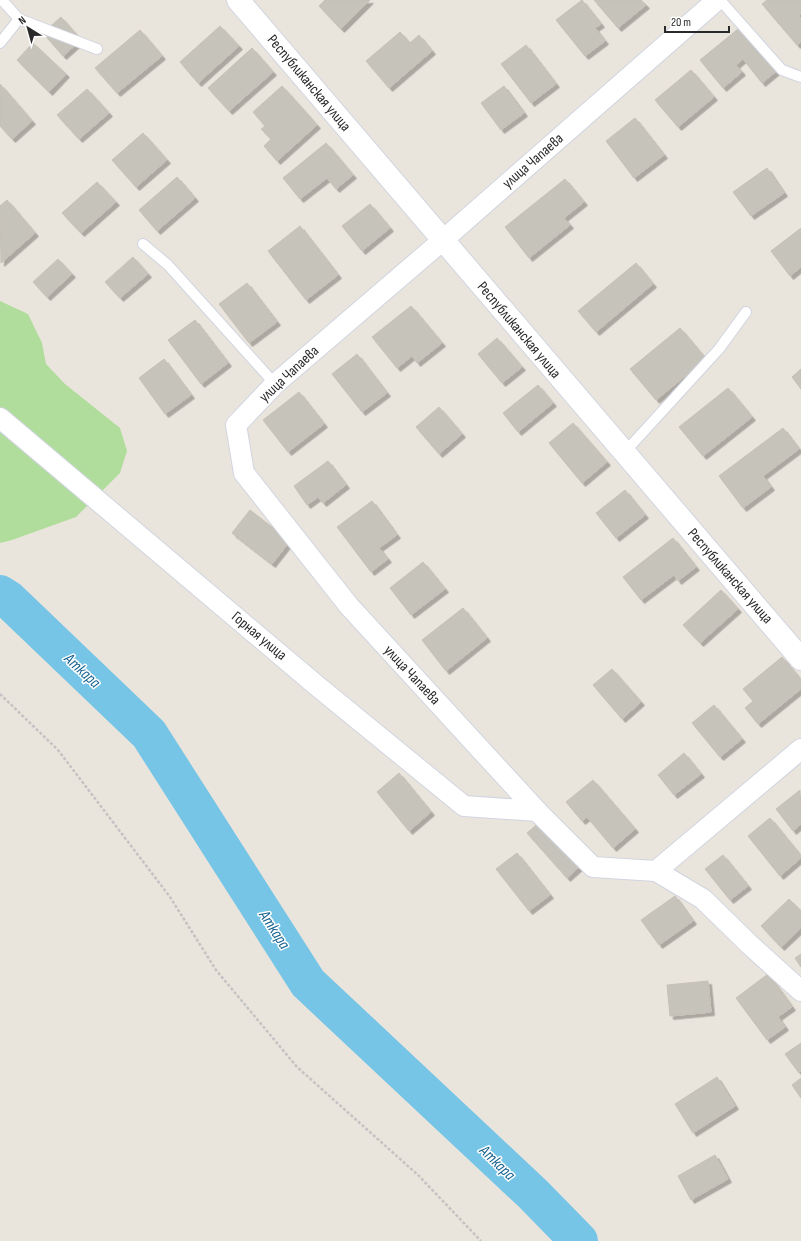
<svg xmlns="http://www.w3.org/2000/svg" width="801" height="1241" font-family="'Sofia Sans Condensed',sans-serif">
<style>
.green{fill:#b0dd9c}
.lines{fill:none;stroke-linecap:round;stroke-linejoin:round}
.river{stroke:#76c5e6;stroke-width:38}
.building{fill:#c6c3bb;stroke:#c6c0b6;filter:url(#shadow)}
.lane-casing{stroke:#d1d4e1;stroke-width:12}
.street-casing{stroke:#d1d4e1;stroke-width:22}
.secondary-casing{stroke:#d1d4e1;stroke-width:24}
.path{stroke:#c3c3c3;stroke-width:2.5;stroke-dasharray:3 2;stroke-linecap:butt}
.lane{stroke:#fff;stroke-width:10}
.street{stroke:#fff;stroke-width:20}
.secondary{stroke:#fff;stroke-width:22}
.labels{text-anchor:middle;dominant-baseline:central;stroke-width:3;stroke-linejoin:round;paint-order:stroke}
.street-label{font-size:15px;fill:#292929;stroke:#fff}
.water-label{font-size:16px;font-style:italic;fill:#176390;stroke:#fff}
</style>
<defs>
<filter id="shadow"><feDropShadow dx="3.5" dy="3.5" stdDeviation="0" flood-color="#0004"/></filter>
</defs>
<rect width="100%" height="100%" fill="#eae5dc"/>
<!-- green -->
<path class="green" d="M0,301L28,314L42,343L46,364L65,384L120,428L127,451L120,473L76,517L12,540L0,543Z"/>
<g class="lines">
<!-- river -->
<path class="river" d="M0,594L8,599L149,734L308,983L533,1194L579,1241"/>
</g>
<!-- building -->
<g class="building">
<path d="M325,0H370L341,29L319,6Z"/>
<path d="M582,0L601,24L595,28L605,41L585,56L556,20Z"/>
<path d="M594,0H641L646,5L618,28Z"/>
<path d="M767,0H801V14L799,16L801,19V42L797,45L762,4Z"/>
<path d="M61,17L81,40L63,56L43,33Z"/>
<path d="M743,25L779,69L762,83L743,59L736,65L742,72L723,88L700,60Z"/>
<path d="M220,26L239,46L198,83L180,62Z"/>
<path d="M140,30L162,56L117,93L95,68Z"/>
<path d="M400,32L410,43L419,35L432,51L389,88L366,61Z"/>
<path d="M33,43L66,74L49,92L17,60Z"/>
<path d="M526,45L556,84L531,103L501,64Z"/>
<path d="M252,48L273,72L229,111L208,88Z"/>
<path d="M691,70L714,97L678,127L655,100Z"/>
<path d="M0,84L32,121L12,139L0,126Z"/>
<path d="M282,86L317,125L277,161L264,146L271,139L261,129L265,126L253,112Z"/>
<path d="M504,86L524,113L501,130L481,103Z"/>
<path d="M87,89L109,113L79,139L57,115Z"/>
<path d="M635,118L664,155L634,178L606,141Z"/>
<path d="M143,133L167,160L136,187L112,160Z"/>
<path d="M326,143L353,175L336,189L327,178L300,199L283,178Z"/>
<path d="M767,168L784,193L751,216L733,192Z"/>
<path d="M177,177L195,198L157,231L139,210Z"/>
<path d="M565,179L584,202L564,218L570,225L529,258L505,227Z"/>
<path d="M97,182L116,202L81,233L62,213Z"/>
<path d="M7,200L35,233L1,263L0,206Z"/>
<path d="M370,204L390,228L362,251L342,226Z"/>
<path d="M300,226L338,275L306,300L268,251Z"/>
<path d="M801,228V267L790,276L771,251Z"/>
<path d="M133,257L148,274L120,298L105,282Z"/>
<path d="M58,259L72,274L47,297L33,282Z"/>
<path d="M636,263L653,284L596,332L578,311Z"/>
<path d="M247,283L277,322L249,343L219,304Z"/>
<path d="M411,306L442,343L417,363L412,356L397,368L372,337Z"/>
<path d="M195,320L228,363L201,384L168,340Z"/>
<path d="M680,328L706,359L656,400L630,369Z"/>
<path d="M497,338L522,367L502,383L478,354Z"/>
<path d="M357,354L387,393L362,412L332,374Z"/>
<path d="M164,359L191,395L165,414L139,378Z"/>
<path d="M801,369V389L792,377Z"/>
<path d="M538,385L553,403L518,432L503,413Z"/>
<path d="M728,388L752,417L703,456L679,427Z"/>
<path d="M299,392L324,424L288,452L263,420Z"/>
<path d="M439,407L462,434L439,454L416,427Z"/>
<path d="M573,423L607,462L582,483L549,443Z"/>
<path d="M783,428L799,449L763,476L771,487L743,508L719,476Z"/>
<path d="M328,461L346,485L323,503L318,497L307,505L294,486Z"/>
<path d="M625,490L645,515L616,538L596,513Z"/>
<path d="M372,501L397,535L379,548L388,559L371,572L337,527Z"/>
<path d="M250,510L290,541L272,564L232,533Z"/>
<path d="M673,538L696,567L678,581L674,575L641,600L623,577Z"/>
<path d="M423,562L445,589L411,615L390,588Z"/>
<path d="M721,590L738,609L700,643L683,625Z"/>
<path d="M463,608L487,638L446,671L422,640Z"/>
<path d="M782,657L801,680V689L758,724L745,708L753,701L743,689Z"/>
<path d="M612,669L641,702L622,719L593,685Z"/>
<path d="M714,705L742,739L720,757L692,723Z"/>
<path d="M684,753L701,774L674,795L658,775Z"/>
<path d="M399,773L431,812L409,831L377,792Z"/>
<path d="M593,780L635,829L613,848L587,817L582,821L566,802Z"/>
<path d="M800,790L801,824L793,831L776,809Z"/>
<path d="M549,814L589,858L567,878L527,833Z"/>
<path d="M770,818L801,856V858L780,876L748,836Z"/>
<path d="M517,853L550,895L529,911L496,869Z"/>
<path d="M723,855L748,886L730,900L705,869Z"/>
<path d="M675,896L693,921L659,945L641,920Z"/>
<path d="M789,899L801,911V928L781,947L761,926Z"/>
<path d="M801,954V967L795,958Z"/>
<path d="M768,974L792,1007L778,1017L785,1027L767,1040L736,998Z"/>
<path d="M708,981L711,1012L670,1016L667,985Z"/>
<path d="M801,1043V1071L799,1073L785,1054Z"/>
<path d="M717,1077L735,1106L693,1133L675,1104Z"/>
<path d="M801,1078V1098L792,1085Z"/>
<path d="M715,1155L728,1179L691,1200L678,1176Z"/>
</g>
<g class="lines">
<defs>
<g id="lane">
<path d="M2,0L19,19"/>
<path d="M720,0L782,70L801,77"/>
<path d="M0,43L19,19L97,49"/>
<path d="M143,244L168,265L275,384"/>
<path d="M624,453L719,349L746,312"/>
</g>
<g id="street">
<path d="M717,0L443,240L275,384L236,425L244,473L349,606L537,811L593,867L656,871L801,749"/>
<path d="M0,418L316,685L464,806L537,811"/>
<path d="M656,871L703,899L749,944L801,991"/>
</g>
<path id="secondary" d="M238,0L801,659"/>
</defs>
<!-- lane casing -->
<use href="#lane" class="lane-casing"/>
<!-- street casing -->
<use href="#street" class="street-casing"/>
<!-- secondary casing -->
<use href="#secondary" class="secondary-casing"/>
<!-- path -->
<path class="path" d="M0,694L58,750L170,897L216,970L297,1067L418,1175L481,1241"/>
<!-- lane -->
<use href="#lane" class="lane"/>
<!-- street -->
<use href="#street" class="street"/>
<!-- secondary -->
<use href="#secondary" class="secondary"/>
</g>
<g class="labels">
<!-- street labels -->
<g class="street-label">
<text transform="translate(309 83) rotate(50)">Республиканская улица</text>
<text transform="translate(533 161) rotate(-41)">улица Чапаева</text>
<text transform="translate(519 330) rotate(50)">Республиканская улица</text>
<text transform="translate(289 374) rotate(-43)">улица Чапаева</text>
<text transform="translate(730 576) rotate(49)">Республиканская улица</text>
<text transform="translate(259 636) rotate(40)">Горная улица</text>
<text transform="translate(412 675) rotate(47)">улица Чапаева</text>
</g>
<!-- water labels -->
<g class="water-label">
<text transform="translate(82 671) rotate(43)">Аткара</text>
<text transform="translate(274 930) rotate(57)">Аткара</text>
<text transform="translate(497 1163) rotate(44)">Аткара</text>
</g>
</g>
<!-- north arrow -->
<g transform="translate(28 28) rotate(323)" stroke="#ffffff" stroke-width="3" paint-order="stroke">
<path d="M0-3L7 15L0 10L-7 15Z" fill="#292929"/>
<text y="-6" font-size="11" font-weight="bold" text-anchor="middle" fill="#292929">N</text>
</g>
<!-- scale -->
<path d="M665 26v6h64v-6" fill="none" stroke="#292929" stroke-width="2"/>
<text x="671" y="26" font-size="12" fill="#292929" stroke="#ffffff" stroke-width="3" paint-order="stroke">20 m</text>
</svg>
